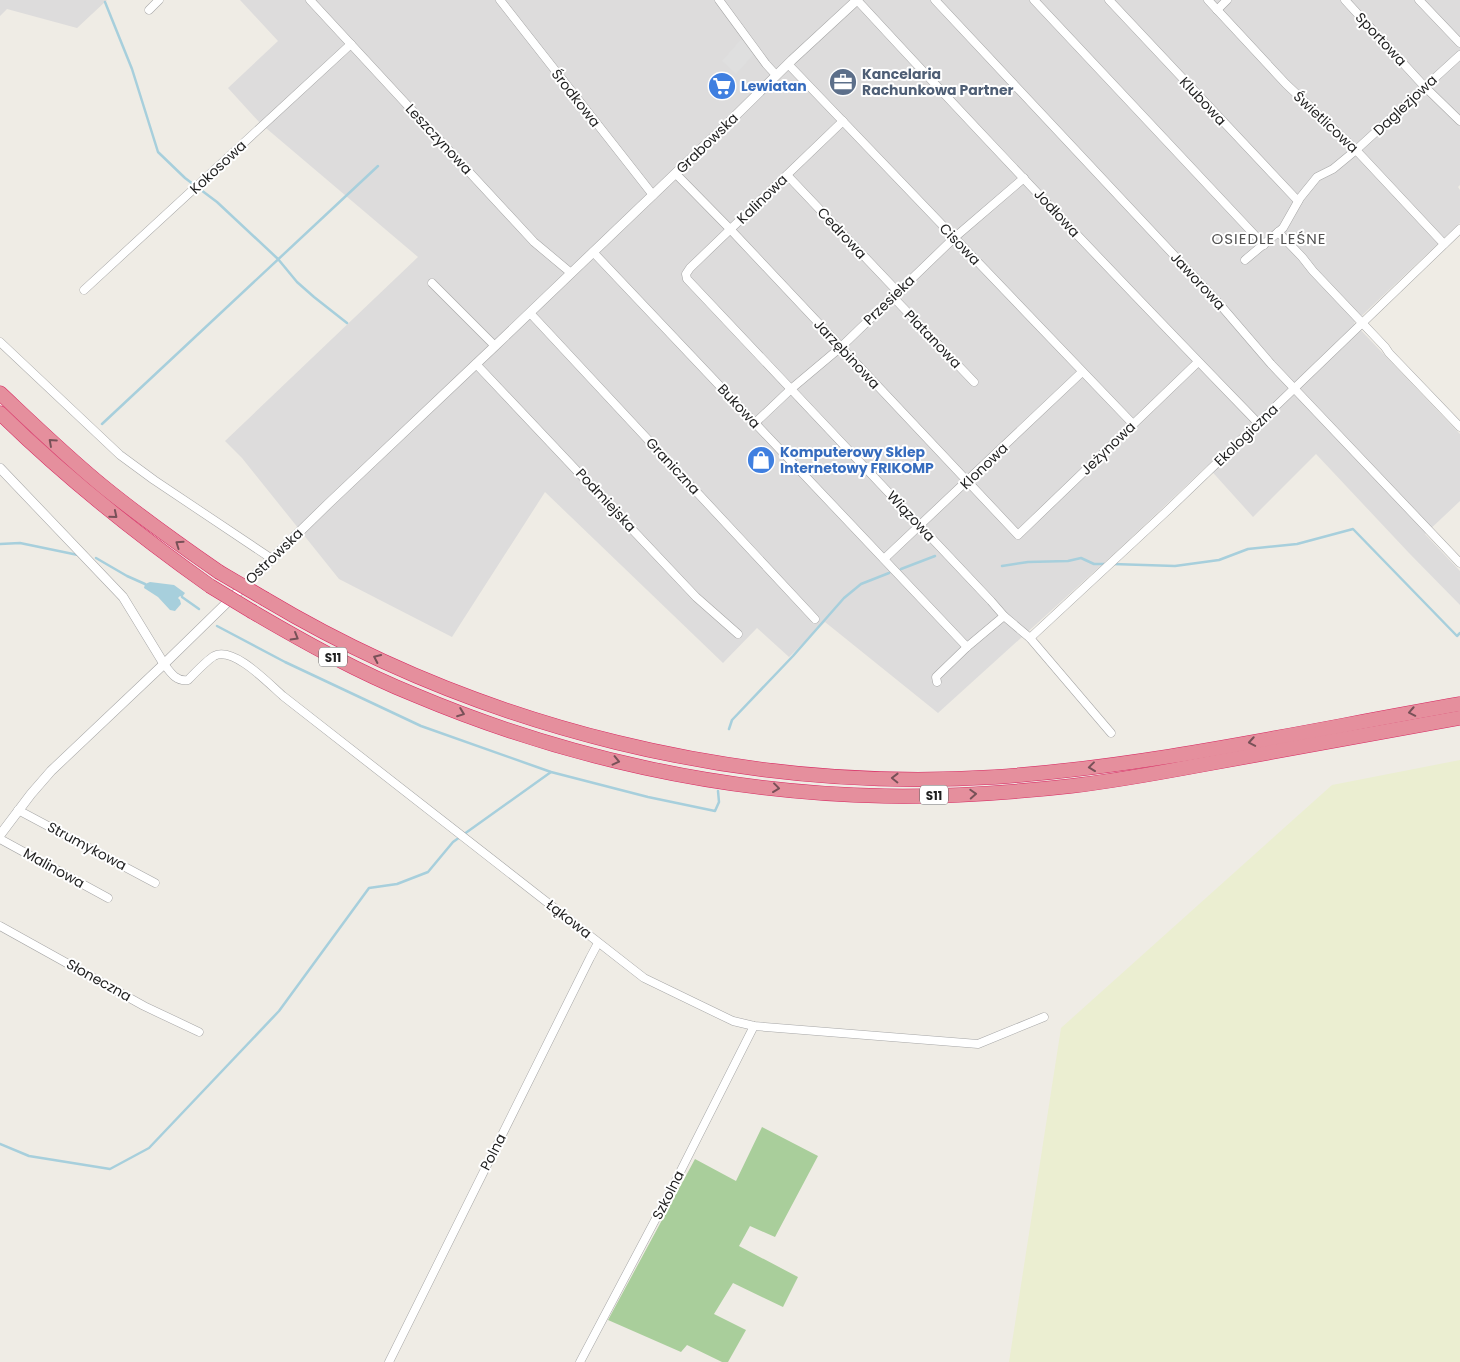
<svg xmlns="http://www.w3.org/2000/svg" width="1460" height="1362" font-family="Poppins,sans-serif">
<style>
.residential{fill:#dddcdc}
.farmland{fill:#ebeed1}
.forest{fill:#a9ce9b}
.parking{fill:#dfdfdf}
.water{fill:#a7cfdc}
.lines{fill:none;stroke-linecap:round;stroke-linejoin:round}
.stream{stroke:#a7cfdc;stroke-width:2.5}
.minor-casing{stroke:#a6a6a6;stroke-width:9}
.tertiary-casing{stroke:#a6a6a6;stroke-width:10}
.motorway-casing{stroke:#d72861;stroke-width:15}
.minor{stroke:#fff;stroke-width:8}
.tertiary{stroke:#fff;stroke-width:9}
.motorway{stroke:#e58f9d;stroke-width:14}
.motorway-bridge-casing{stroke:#d72861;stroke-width:15;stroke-linecap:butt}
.motorway-bridge{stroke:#e58f9d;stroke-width:14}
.oneway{stroke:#785158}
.labels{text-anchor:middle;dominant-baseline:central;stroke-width:4;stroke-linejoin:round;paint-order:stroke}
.shield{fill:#fff;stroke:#626262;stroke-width:1}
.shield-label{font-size:12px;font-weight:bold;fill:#1f1f1f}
.street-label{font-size:14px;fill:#1f1f1f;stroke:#fff}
.service-label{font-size:14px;font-weight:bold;fill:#4e5e75;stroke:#fff;text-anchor:start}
.shop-label{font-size:14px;font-weight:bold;fill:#366cbe;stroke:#fff;text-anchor:start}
.neighbourhood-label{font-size:15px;letter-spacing:1px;fill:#525252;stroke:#fff}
</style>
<rect width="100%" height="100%" fill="#efece5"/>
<!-- residential -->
<g class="residential">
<path d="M0,0H107L77,28L7,9L0,16Z"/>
<path d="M240,0H1460V185L1458,187L1460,190V223L1354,323L1460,434V501L1425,534L1460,571V605L1409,553L1316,454L1253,517L1207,466L1117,551L938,713L825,622L789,657L757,628L723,663L545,492L452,637L339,579L242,458L225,441L418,257L260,123L228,88L278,41Z"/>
</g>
<!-- farmland -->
<path class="farmland" d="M1460,760V1362H1009L1061,1028L1332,785Z"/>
<!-- forest -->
<path class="forest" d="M762,1127L818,1156L775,1237L750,1226L739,1246L798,1277L783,1307L733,1283L714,1314L746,1330L728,1362H722L687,1345L681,1352L608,1320L695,1159L736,1181Z"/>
<!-- parking -->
<path class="parking" d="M743,37L755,53L736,74L722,61Z"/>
<!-- water -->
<path class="water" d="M150,582L174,585L185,593L182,597L180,596L178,598L180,600L181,604L175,611L170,610L158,597L144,588L145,584Z"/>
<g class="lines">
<!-- stream -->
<g class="stream">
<path d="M105,2L132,69L158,152L185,178L217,202L278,259L297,282L314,297L347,323"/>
<path d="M102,424L378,166"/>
<path d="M0,544L20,543L78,555"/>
<path d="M96,558L127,576L145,584"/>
<path d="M1113,564L1175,566L1219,560L1248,549L1297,544L1353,529L1457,636L1460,633"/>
<path d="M1002,566L1028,562L1068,561L1081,558L1094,564H1107"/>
<path d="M901,569L935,556"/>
<path d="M182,597L199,609"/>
<path d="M217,626L285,662L421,726L551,772L648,797L715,811L719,802L718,791"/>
<path d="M729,729L732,720L793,656L844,598L861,584L889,573"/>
<path d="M0,1144L29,1156L110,1169L149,1148L279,1011L369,888L397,884L428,872L453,842L551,772"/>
</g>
<defs>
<g id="minor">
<path d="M310,0L534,242L571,273"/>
<path d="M500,0L653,195"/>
<path d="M719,0L766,64L776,75"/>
<path d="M857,0C989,143 1123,284 1258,423"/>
<path d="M935,0L1216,300L1271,364L1460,563"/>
<path d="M1034,0L1264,245"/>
<path d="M1109,0L1298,201"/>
<path d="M1208,0L1286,84L1356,150L1444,244"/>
<path d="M1345,0L1424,86L1460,121"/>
<path d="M1419,0L1460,43"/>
<path d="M149,10L159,0"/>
<path d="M1217,10L1227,0"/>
<path d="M788,64L1133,424"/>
<path d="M843,121L690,268L686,274L687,279L991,601L1004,616L1030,638L1111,733"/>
<path d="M676,174L730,229L1018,535L1198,362"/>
<path d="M787,175L898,292"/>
<path d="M1278,232L1302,257L1313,271L1385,347L1389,353L1460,427"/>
<path d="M593,252L967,647"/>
<path d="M1245,260L1283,228L1300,198L1317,177L1333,169L1356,150L1460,55"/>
<path d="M432,283L495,346"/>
<path d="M84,290L351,44"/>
<path d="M893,297L974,382"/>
<path d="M530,313L815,619"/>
<path d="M0,342L120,455L154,480L272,559"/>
<path d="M476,364L696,597L738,634"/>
<path d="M755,423L791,389L841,347L954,238L1024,178"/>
<path d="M884,559L1082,372"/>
<path d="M1030,638L1169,509L1460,229"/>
<path d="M164,664C170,672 176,682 188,680C195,673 206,661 214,656C234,646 269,684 283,696L644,978L733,1021L754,1026L978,1044L1044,1017"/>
<path d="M937,682L936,677L967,647L1004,616"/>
<path d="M18,810L155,883"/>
<path d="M0,839L108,898"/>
<path d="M0,926L144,1006L199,1032"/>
<path d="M389,1362L590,958L598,943"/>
<path d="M580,1362L671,1190L754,1026"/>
</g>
<g id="tertiary">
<path d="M0,468L123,597L164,664"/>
<path d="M0,835L31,794L51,771L164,664L328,504L495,346L726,125L792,60L857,0"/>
</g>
<g id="motorway">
<path d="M0,393C34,425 68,458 105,488C142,518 180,545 219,572"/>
<path d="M0,413C66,478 134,532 210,586"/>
<path d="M265,599C481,728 743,793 995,777C1152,766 1305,731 1460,704"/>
<path d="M253,612C306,643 358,672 415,695C562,757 723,793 884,796C946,797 1009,793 1071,786C1115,781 1158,773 1201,765C1288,750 1374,733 1460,718"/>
</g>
</defs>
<!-- minor casing -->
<use href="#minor" class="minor-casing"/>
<!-- tertiary casing -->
<use href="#tertiary" class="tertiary-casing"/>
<!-- motorway casing -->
<use href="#motorway" class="motorway-casing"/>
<!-- minor -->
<use href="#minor" class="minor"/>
<!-- tertiary -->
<use href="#tertiary" class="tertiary"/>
<!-- motorway -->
<use href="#motorway" class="motorway"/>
<defs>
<g id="motorway-bridge">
<path d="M219,572L265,599"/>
<path d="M210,586L253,612"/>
</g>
</defs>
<!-- motorway-bridge casing -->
<use href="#motorway-bridge" class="motorway-bridge-casing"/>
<!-- motorway-bridge -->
<use href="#motorway-bridge" class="motorway-bridge"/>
</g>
<!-- one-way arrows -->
<defs><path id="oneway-chevron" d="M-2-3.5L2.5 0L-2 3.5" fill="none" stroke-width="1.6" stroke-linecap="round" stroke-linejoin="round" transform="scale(1.25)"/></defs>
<g class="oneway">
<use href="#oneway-chevron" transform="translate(52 442) rotate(-138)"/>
<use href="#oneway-chevron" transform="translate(114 515) rotate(40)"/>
<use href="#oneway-chevron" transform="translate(179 544) rotate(-145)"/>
<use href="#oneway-chevron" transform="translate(295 637) rotate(30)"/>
<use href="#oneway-chevron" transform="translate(377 658) rotate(-155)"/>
<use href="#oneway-chevron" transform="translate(1412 712) rotate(169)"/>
<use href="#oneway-chevron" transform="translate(461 713) rotate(21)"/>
<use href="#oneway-chevron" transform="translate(1252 742) rotate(170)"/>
<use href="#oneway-chevron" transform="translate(616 761) rotate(13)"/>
<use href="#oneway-chevron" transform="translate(1092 767) rotate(173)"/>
<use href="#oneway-chevron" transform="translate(895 778) rotate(-179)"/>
<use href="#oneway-chevron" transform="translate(776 788) rotate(7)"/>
<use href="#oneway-chevron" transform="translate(973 794) rotate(-3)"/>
</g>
<!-- icons -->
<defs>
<symbol id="office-disc" viewBox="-11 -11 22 22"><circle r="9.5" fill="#5c6f8a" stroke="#fff"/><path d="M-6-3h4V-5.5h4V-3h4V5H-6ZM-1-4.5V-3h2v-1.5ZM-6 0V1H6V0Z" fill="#fff"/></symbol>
<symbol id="supermarket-disc" viewBox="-11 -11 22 22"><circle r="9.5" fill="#3f7fe0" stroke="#fff"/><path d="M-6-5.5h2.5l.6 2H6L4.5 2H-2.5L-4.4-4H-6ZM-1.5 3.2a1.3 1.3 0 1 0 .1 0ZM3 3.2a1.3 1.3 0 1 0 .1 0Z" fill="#fff"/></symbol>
<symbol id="shop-disc" viewBox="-11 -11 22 22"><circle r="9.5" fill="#3f7fe0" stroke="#fff"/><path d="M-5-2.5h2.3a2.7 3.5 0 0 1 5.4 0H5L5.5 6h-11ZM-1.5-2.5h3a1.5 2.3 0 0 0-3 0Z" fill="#fff"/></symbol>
</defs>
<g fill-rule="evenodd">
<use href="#office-disc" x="827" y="66" width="32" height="32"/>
<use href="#supermarket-disc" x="706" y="70" width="32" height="32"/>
<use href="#shop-disc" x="745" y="444" width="32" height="32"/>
</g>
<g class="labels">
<!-- shield labels -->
<g class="shield">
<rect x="319" y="647.5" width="28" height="19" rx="4"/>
<rect x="920" y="785.5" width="28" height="19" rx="4"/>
</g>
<g class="shield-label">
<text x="333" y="657">S11</text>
<text x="934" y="795">S11</text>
</g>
<!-- street labels -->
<g class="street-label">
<text transform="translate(1381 39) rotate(47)">Sportowa</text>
<text transform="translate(576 98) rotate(52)">Środkowa</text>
<text transform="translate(1203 101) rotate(47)">Klubowa</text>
<text transform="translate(1405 105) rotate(-43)">Daglezjowa</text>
<text transform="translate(1326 122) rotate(43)">Świetlicowa</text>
<text transform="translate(439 139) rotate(47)">Leszczynowa</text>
<text transform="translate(707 143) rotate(-44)">Grabowska</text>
<text transform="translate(218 167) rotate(-43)">Kokosowa</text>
<text transform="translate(762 199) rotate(-44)">Kalinowa</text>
<text transform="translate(1057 213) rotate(47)">Jodłowa</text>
<text transform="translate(842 233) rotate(47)">Cedrowa</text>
<text transform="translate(960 244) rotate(46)">Cisowa</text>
<text transform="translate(1198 281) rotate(47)">Jaworowa</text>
<text transform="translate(889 300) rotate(-44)">Przesieka</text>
<text transform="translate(933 339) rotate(46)">Platanowa</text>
<text transform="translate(847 354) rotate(47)">Jarzębinowa</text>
<text transform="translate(739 406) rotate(47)">Bukowa</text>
<text transform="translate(1246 435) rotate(-44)">Ekologiczna</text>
<text transform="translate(1108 448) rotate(-44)">Jeżynowa</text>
<text transform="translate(673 466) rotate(47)">Graniczna</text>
<text transform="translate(984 466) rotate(-44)">Klonowa</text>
<text transform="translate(606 500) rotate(47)">Podmiejska</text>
<text transform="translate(911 516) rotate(47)">Wiązowa</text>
<text transform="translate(274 556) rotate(-44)">Ostrowska</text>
<text transform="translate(87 846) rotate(28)">Strumykowa</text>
<text transform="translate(54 868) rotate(29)">Malinowa</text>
<text transform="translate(569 919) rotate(38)">Łąkowa</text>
<text transform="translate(99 980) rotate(29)">Słoneczna</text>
<text transform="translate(493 1152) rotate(-63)">Polna</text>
<text transform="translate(668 1195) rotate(-63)">Szkolna</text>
</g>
<!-- service labels -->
<g class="service-label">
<text x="862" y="74">Kancelaria<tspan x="862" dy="16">Rachunkowa Partner</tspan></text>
</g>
<!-- shop labels -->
<g class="shop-label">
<text x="741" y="86">Lewiatan</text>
<text x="780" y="452">Komputerowy Sklep<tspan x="780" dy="16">Internetowy FRIKOMP</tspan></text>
</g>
<!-- neighbourhood labels -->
<g class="neighbourhood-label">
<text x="1269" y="238">OSIEDLE LEŚNE</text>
</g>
</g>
</svg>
